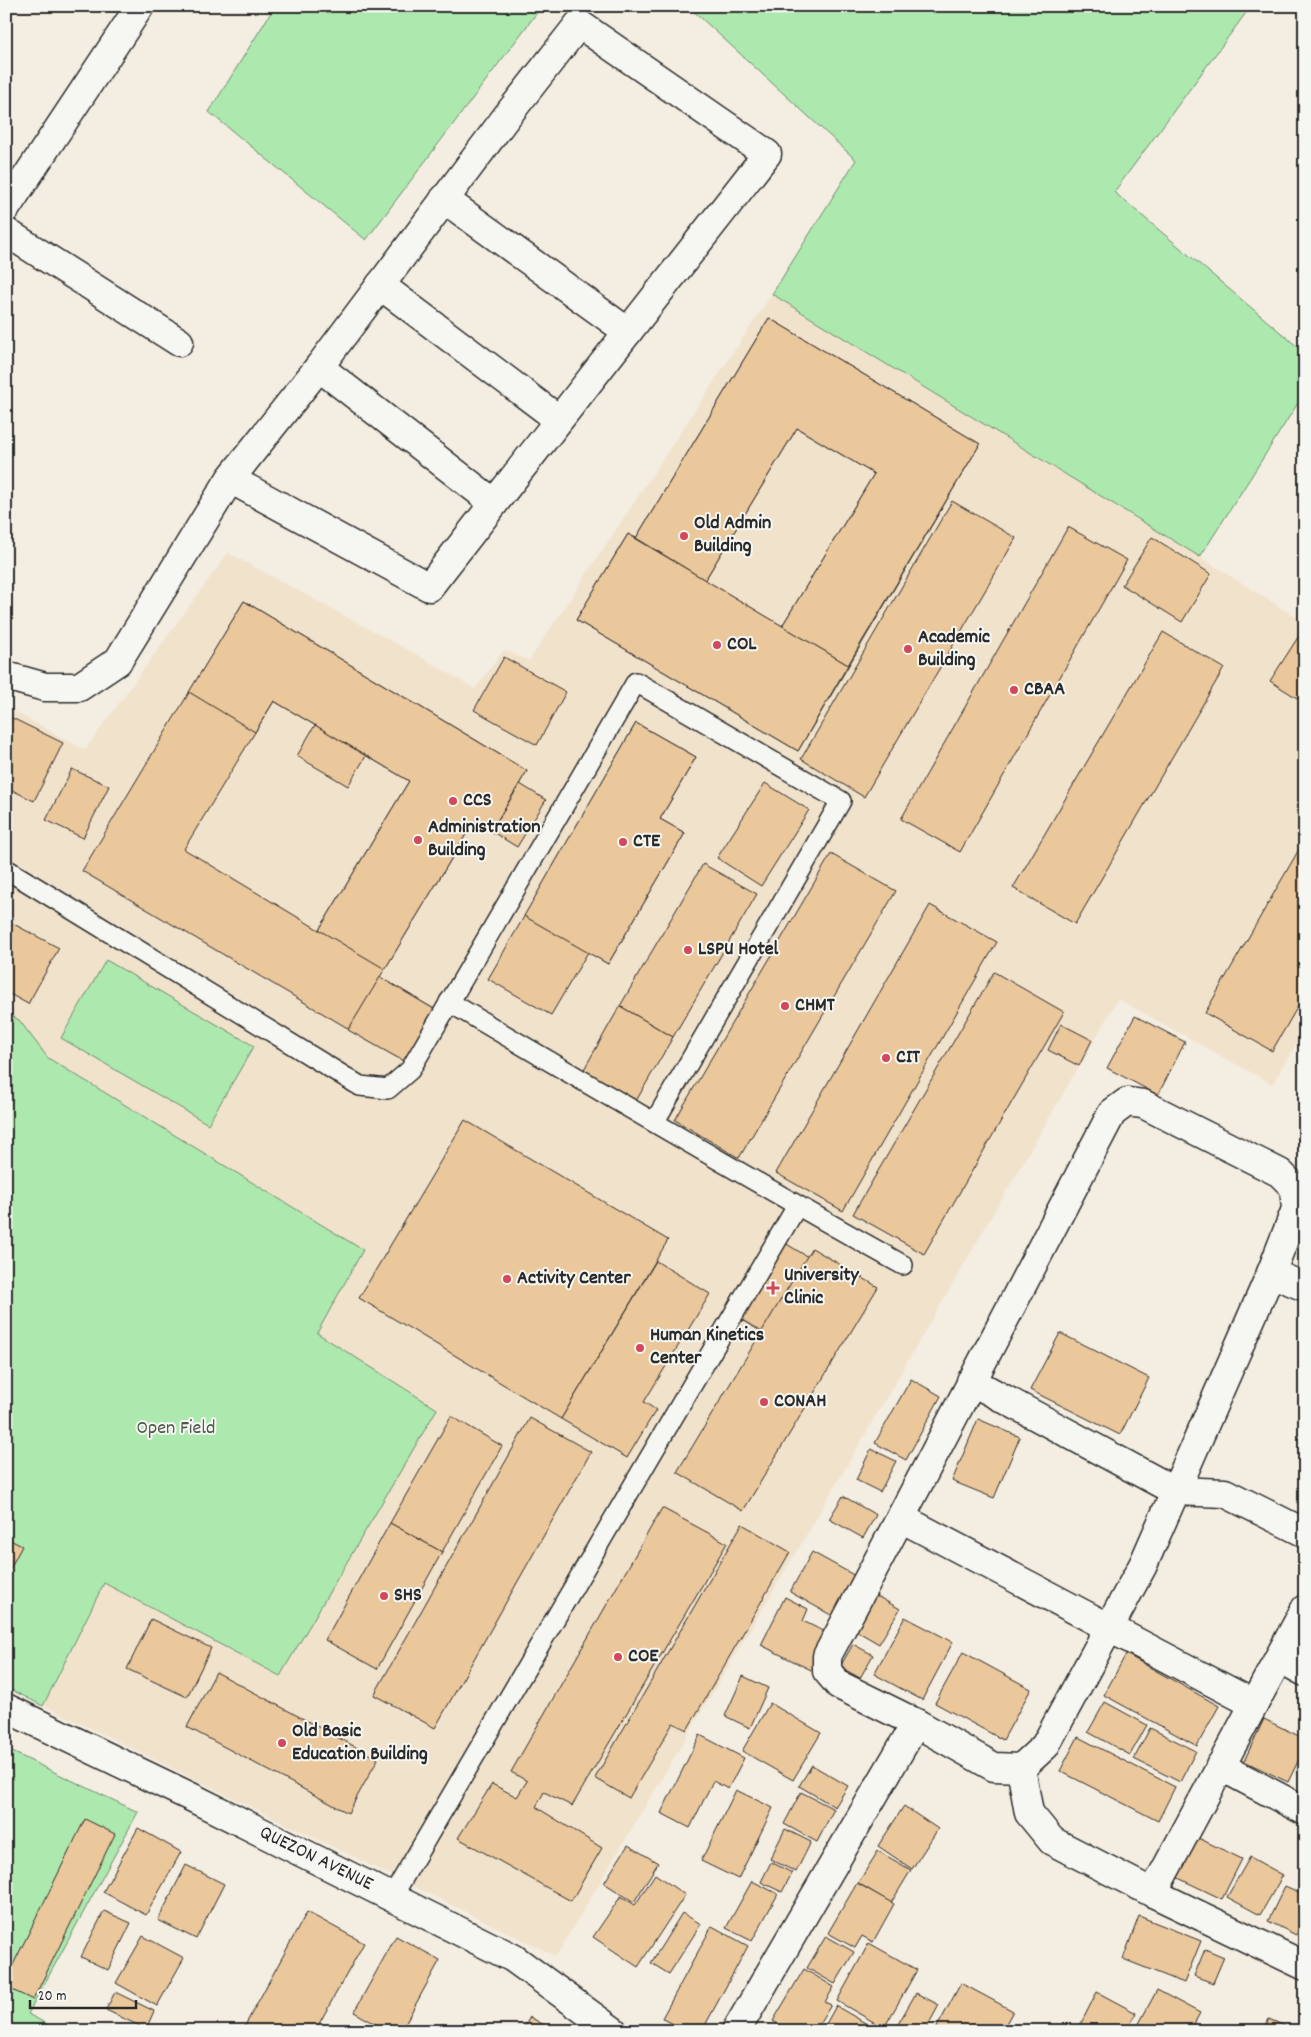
<svg xmlns="http://www.w3.org/2000/svg" width="1311" height="2037" font-family="Dekko,sans-serif">
<style>
.built{fill:#f1e2cc}
.green{fill:#ade9af;stroke:#6c8a6d}
.building{fill:#ebc79c;stroke:#2b2b2b;fill-rule:evenodd}
.lines{fill:none;stroke-linecap:round;stroke-linejoin:round}
.lane-casing{stroke:#2b2b2b;stroke-width:22}
.street-casing{stroke:#2b2b2b;stroke-width:31}
.secondary-casing{stroke:#2b2b2b;stroke-width:31}
.lane{stroke:#f6f6f2;stroke-width:19}
.street{stroke:#f6f6f2;stroke-width:28}
.secondary{stroke:#f6f6f2;stroke-width:28}
.poi-dot{fill:#d1495b;stroke:#f6f6f2;stroke-width:2}
.labels{text-anchor:middle;dominant-baseline:central;stroke-width:4;stroke-linejoin:round;paint-order:stroke}
.poi-label{font-size:20px;font-weight:bold;fill:#2b2b2b;stroke:#f6f6f2;text-anchor:start}
.park-label{font-size:20px;fill:#4c5a4c;stroke:#f6f6f2}
.street-label{font-size:20px;fill:#2b2b2b;stroke:#f6f6f2}
</style>
<rect width="100%" height="100%" fill="#f4ede1"/>
<filter id="ink" filterUnits="userSpaceOnUse"><feTurbulence type="fractalNoise" baseFrequency=".02" numOctaves="2"/><feDisplacementMap in="SourceGraphic" scale="10" xChannelSelector="R" yChannelSelector="G"/><feConvolveMatrix kernelMatrix="1 2 1 2 8 2 1 2 1" color-interpolation-filters="sRGB"/></filter>
<g filter="url(#ink)">
<!-- built -->
<path class="built" d="M772,294L1200,557L1305,623V1029L1272,1084L1118,999L803,1541L556,1956L6,1687V707L85,750L228,553L419,656L475,689L504,650L529,661Z"/>
<!-- green -->
<g class="green">
<path d="M275,6H542L366,240L209,112Z"/>
<path d="M688,6H1251L1114,192L1305,353V392L1200,557L772,294L856,160Z"/>
<path d="M106,960L254,1046L208,1124L61,1038Z"/>
<path d="M6,1013L19,1020L48,1058L363,1250L317,1333L437,1409L280,1676L104,1583L43,1706L6,1687Z"/>
<path d="M6,1749L138,1812L28,2014L60,2031H6Z"/>
</g>
<!-- building -->
<g class="building">
<path d="M769,318L980,444L798,751L576,620L628,534L636,538ZM797,428L874,474L782,626L705,580Z"/>
<path d="M769,318L980,444L848,665L782,626L874,474L797,428L705,580L636,538Z"/>
<path d="M952,501L1016,538L864,797L801,759Z"/>
<path d="M1068,527L1127,560L960,852L901,819Z"/>
<path d="M628,534L848,665L798,751L576,620Z"/>
<path d="M1152,537L1211,574L1182,622L1122,585Z"/>
<path d="M244,601L527,771L491,831L474,821L380,977L434,1009L405,1062L82,871ZM274,701L409,781L319,930L184,849Z"/>
<path d="M244,601L527,771L491,831L474,821L385,969L319,930L409,781L274,701L255,732L189,692Z"/>
<path d="M1302,631L1305,632V703L1270,681Z"/>
<path d="M1163,632L1224,668L1075,924L1013,888Z"/>
<path d="M504,657L566,692L537,745L474,710Z"/>
<path d="M6,715L63,743L34,801L6,787Z"/>
<path d="M636,723L696,757L660,819L685,833L608,964L588,952L551,1015L488,979Z"/>
<path d="M636,723L696,757L660,819L685,833L608,964L524,916Z"/>
<path d="M315,725L366,756L348,786L297,756Z"/>
<path d="M72,769L109,786L83,838L46,820Z"/>
<path d="M765,783L809,810L761,886L717,858Z"/>
<path d="M520,784L546,800L517,847L491,831Z"/>
<path d="M1305,839V994L1272,1051L1205,1013Z"/>
<path d="M831,854L896,891L739,1158L675,1120Z"/>
<path d="M703,864L757,894L673,1037L620,1006Z"/>
<path d="M930,905L997,942L843,1211L776,1173Z"/>
<path d="M6,920L59,948L28,1004L6,992Z"/>
<path d="M994,972L1064,1012L924,1254L853,1214Z"/>
<path d="M380,977L434,1009L405,1062L348,1030Z"/>
<path d="M620,1006L673,1037L636,1101L583,1071Z"/>
<path d="M1135,1016L1185,1042L1158,1095L1107,1068Z"/>
<path d="M1061,1024L1092,1040L1079,1066L1048,1050Z"/>
<path d="M465,1120L668,1240L561,1419L359,1298Z"/>
<path d="M785,1243L808,1257L762,1332L739,1318Z"/>
<path d="M812,1248L878,1287L743,1511L677,1472Z"/>
<path d="M656,1261L710,1294L644,1402L656,1410L627,1458L561,1419Z"/>
<path d="M1060,1333L1149,1378L1120,1435L1030,1390Z"/>
<path d="M911,1379L941,1396L906,1460L875,1443Z"/>
<path d="M451,1416L502,1446L442,1552L390,1523Z"/>
<path d="M530,1418L591,1452L435,1728L374,1695Z"/>
<path d="M978,1419L1020,1437L994,1498L952,1481Z"/>
<path d="M871,1449L896,1461L880,1492L856,1480Z"/>
<path d="M843,1496L876,1515L863,1538L829,1519Z"/>
<path d="M662,1508L727,1543L572,1806L544,1792L536,1807L602,1848L571,1901L458,1838L492,1784L517,1797L527,1781L511,1772Z"/>
<path d="M390,1523L442,1552L377,1669L325,1640Z"/>
<path d="M742,1524L790,1552L687,1730L673,1723L629,1798L595,1778Z"/>
<path d="M6,1538L22,1546L6,1576Z"/>
<path d="M812,1552L859,1578L836,1618L790,1592Z"/>
<path d="M875,1595L900,1609L879,1644L855,1630Z"/>
<path d="M785,1597L808,1609L803,1621L833,1636L815,1672L761,1645Z"/>
<path d="M905,1617L953,1642L922,1700L874,1674Z"/>
<path d="M151,1619L211,1648L187,1697L127,1669Z"/>
<path d="M853,1644L873,1655L860,1678L840,1667Z"/>
<path d="M963,1652L1031,1689L1003,1740L935,1703Z"/>
<path d="M1126,1654L1219,1706L1197,1746L1104,1695Z"/>
<path d="M216,1672L378,1759L348,1813L187,1727Z"/>
<path d="M743,1676L768,1688L750,1728L725,1716Z"/>
<path d="M1105,1702L1147,1725L1130,1755L1088,1732Z"/>
<path d="M770,1703L821,1733L793,1780L742,1751Z"/>
<path d="M1264,1719L1305,1739V1747L1288,1782L1244,1761Z"/>
<path d="M1150,1728L1196,1751L1180,1782L1134,1759Z"/>
<path d="M700,1735L744,1758L728,1789L713,1781L690,1828L661,1813Z"/>
<path d="M1078,1737L1175,1787L1158,1821L1060,1771Z"/>
<path d="M812,1765L848,1786L835,1807L799,1786Z"/>
<path d="M736,1790L773,1808L738,1879L701,1861Z"/>
<path d="M801,1792L834,1809L817,1842L784,1824Z"/>
<path d="M904,1806L938,1829L912,1869L878,1846Z"/>
<path d="M85,1819L115,1834L33,2000L6,1987V1979Z"/>
<path d="M138,1828L181,1852L146,1915L103,1892Z"/>
<path d="M785,1829L811,1842L796,1872L770,1859Z"/>
<path d="M1194,1836L1242,1859L1222,1899L1174,1876Z"/>
<path d="M628,1845L658,1863L634,1902L604,1883Z"/>
<path d="M878,1851L911,1870L891,1903L858,1883Z"/>
<path d="M1250,1857L1283,1875L1260,1915L1227,1897Z"/>
<path d="M771,1862L792,1873L782,1892L761,1882Z"/>
<path d="M186,1865L224,1884L196,1939L158,1920Z"/>
<path d="M655,1874L685,1895L638,1967L593,1937L621,1896L635,1905Z"/>
<path d="M752,1881L778,1894L752,1941L726,1928Z"/>
<path d="M857,1883L894,1904L873,1942L862,1936L855,1948L828,1933Z"/>
<path d="M1285,1886L1305,1895V1917L1296,1935L1268,1921Z"/>
<path d="M104,1911L131,1923L108,1970L81,1957Z"/>
<path d="M307,1912L364,1943L315,2031H242Z"/>
<path d="M682,1913L701,1924L669,1974L651,1963Z"/>
<path d="M1139,1916L1201,1941L1184,1983L1123,1959Z"/>
<path d="M712,1926L748,1946L702,2031H686L662,2018Z"/>
<path d="M143,1936L184,1958L157,2006L116,1983Z"/>
<path d="M396,1936L440,1960L401,2031H388L354,2012Z"/>
<path d="M826,1936L854,1952L835,1984L807,1968Z"/>
<path d="M869,1943L917,1970L884,2028L837,2001Z"/>
<path d="M1205,1949L1224,1957L1213,1983L1194,1976Z"/>
<path d="M804,1969L834,1987L825,2002L831,2005L815,2031H790L773,2021Z"/>
<path d="M961,1983L1013,2011L1002,2031H935Z"/>
<path d="M1157,1990L1200,2013L1190,2031H1135Z"/>
<path d="M115,1992L154,2011L146,2029L106,2010Z"/>
<path d="M1097,1992L1136,2013L1127,2031H1077Z"/>
<path d="M916,1993L939,2005L925,2031H905L897,2026Z"/>
<path d="M836,2006L879,2031H822Z"/>
<path d="M530,2017L555,2031H522Z"/>
<path d="M1269,2019L1296,2031H1263Z"/>
</g>
<g class="lines">
<defs>
<g id="lane">
<path d="M6,869L360,1086L388,1089L410,1070L636,682L841,801L655,1121"/>
<path d="M449,1002C600,1091 750,1180 903,1265"/>
<path d="M392,1897L797,1206"/>
</g>
<g id="street">
<path d="M444,199L628,332"/>
<path d="M6,208L140,6"/>
<path d="M6,232L179,342"/>
<path d="M380,285L558,419"/>
<path d="M319,367L494,503"/>
<path d="M6,676L45,687H79L118,661L230,479L319,367L507,116L579,24L767,154C655,298 541,442 429,587L230,479"/>
<path d="M1127,1102L1143,1104L1280,1173L1294,1187L1296,1209L1271,1273L1143,1565L1045,1746L1021,1768L994,1767L916,1723L839,1685L827,1671V1656C924,1476 1017,1294 1112,1113Z"/>
<path d="M1271,1273L1305,1287"/>
<path d="M971,1381L1175,1491L1225,1493L1305,1533"/>
<path d="M901,1518L1254,1704"/>
<path d="M1279,1658L1305,1672"/>
<path d="M1220,1766L1305,1811"/>
<path d="M1021,1768L1029,1813L1052,1841L1153,1893L1305,1966"/>
<path d="M1153,1893L1305,1609"/>
<path d="M736,2031L916,1723"/>
</g>
<path id="secondary" d="M6,1708L193,1798L513,1958L613,2031"/>
</defs>
<!-- lane casing -->
<use href="#lane" class="lane-casing"/>
<!-- street casing -->
<use href="#street" class="street-casing"/>
<!-- secondary casing -->
<use href="#secondary" class="secondary-casing"/>
<!-- lane -->
<use href="#lane" class="lane"/>
<!-- street -->
<use href="#street" class="street"/>
<!-- secondary -->
<use href="#secondary" class="secondary"/>
</g>
</g>
<!-- markers -->
<g class="poi-dot">
<circle cx="684" cy="536" r="5"/>
<circle cx="717" cy="645" r="5"/>
<circle cx="908" cy="649" r="5"/>
<circle cx="1014" cy="690" r="5"/>
<circle cx="453" cy="801" r="5"/>
<circle cx="418" cy="840" r="5"/>
<circle cx="623" cy="842" r="5"/>
<circle cx="688" cy="950" r="5"/>
<circle cx="785" cy="1006" r="5"/>
<circle cx="886" cy="1058" r="5"/>
<circle cx="507" cy="1279" r="5"/>
<path d="M770.5 1280.5h5v5h5v5h-5v5h-5v-5h-5v-5h5z"/>
<circle cx="640" cy="1348" r="5"/>
<circle cx="764" cy="1402" r="5"/>
<circle cx="384" cy="1596" r="5"/>
<circle cx="618" cy="1657" r="5"/>
<circle cx="282" cy="1743" r="5"/>
</g>
<g class="labels">
<!-- poi labels -->
<g class="poi-label">
<text x="694" y="524">Old Admin<tspan x="694" dy="23">Building</tspan></text>
<text x="918" y="638">Academic<tspan x="918" dy="23">Building</tspan></text>
<text x="727" y="645">COL</text>
<text x="1024" y="690">CBAA</text>
<text x="463" y="801">CCS</text>
<text x="428" y="828">Administration<tspan x="428" dy="23">Building</tspan></text>
<text x="633" y="842">CTE</text>
<text x="698" y="950">LSPU Hotel</text>
<text x="795" y="1006">CHMT</text>
<text x="896" y="1058">CIT</text>
<text x="784" y="1276">University<tspan x="784" dy="23">Clinic</tspan></text>
<text x="517" y="1279">Activity Center</text>
<text x="650" y="1336">Human Kinetics<tspan x="650" dy="23">Center</tspan></text>
<text x="774" y="1402">CONAH</text>
<text x="394" y="1596">SHS</text>
<text x="628" y="1657">COE</text>
<text x="292" y="1732">Old Basic<tspan x="292" dy="23">Education Building</tspan></text>
</g>
<!-- park labels -->
<g class="park-label">
<text x="176" y="1429">Open Field</text>
</g>
<!-- street labels -->
<g class="street-label">
<text transform="translate(316 1859) rotate(26)">QUEZON AVENUE</text>
</g>
</g>
<!-- margin -->
<rect width="1311" height="2037" fill="none" stroke="#f6f6f2" stroke-width="25"/>
<rect x="12" y="12" width="1286" height="2012" fill="none" stroke="#2b2b2b" stroke-width="2" filter="url(#ink)"/>
<!-- scale -->
<path d="M30 2000v8h106v-8" fill="none" stroke="#2b2b2b" stroke-width="2.5"/>
<text x="38" y="2000" font-size="15" fill="#2b2b2b" stroke="#f6f6f2" stroke-width="4" paint-order="stroke">20 m</text>
</svg>
